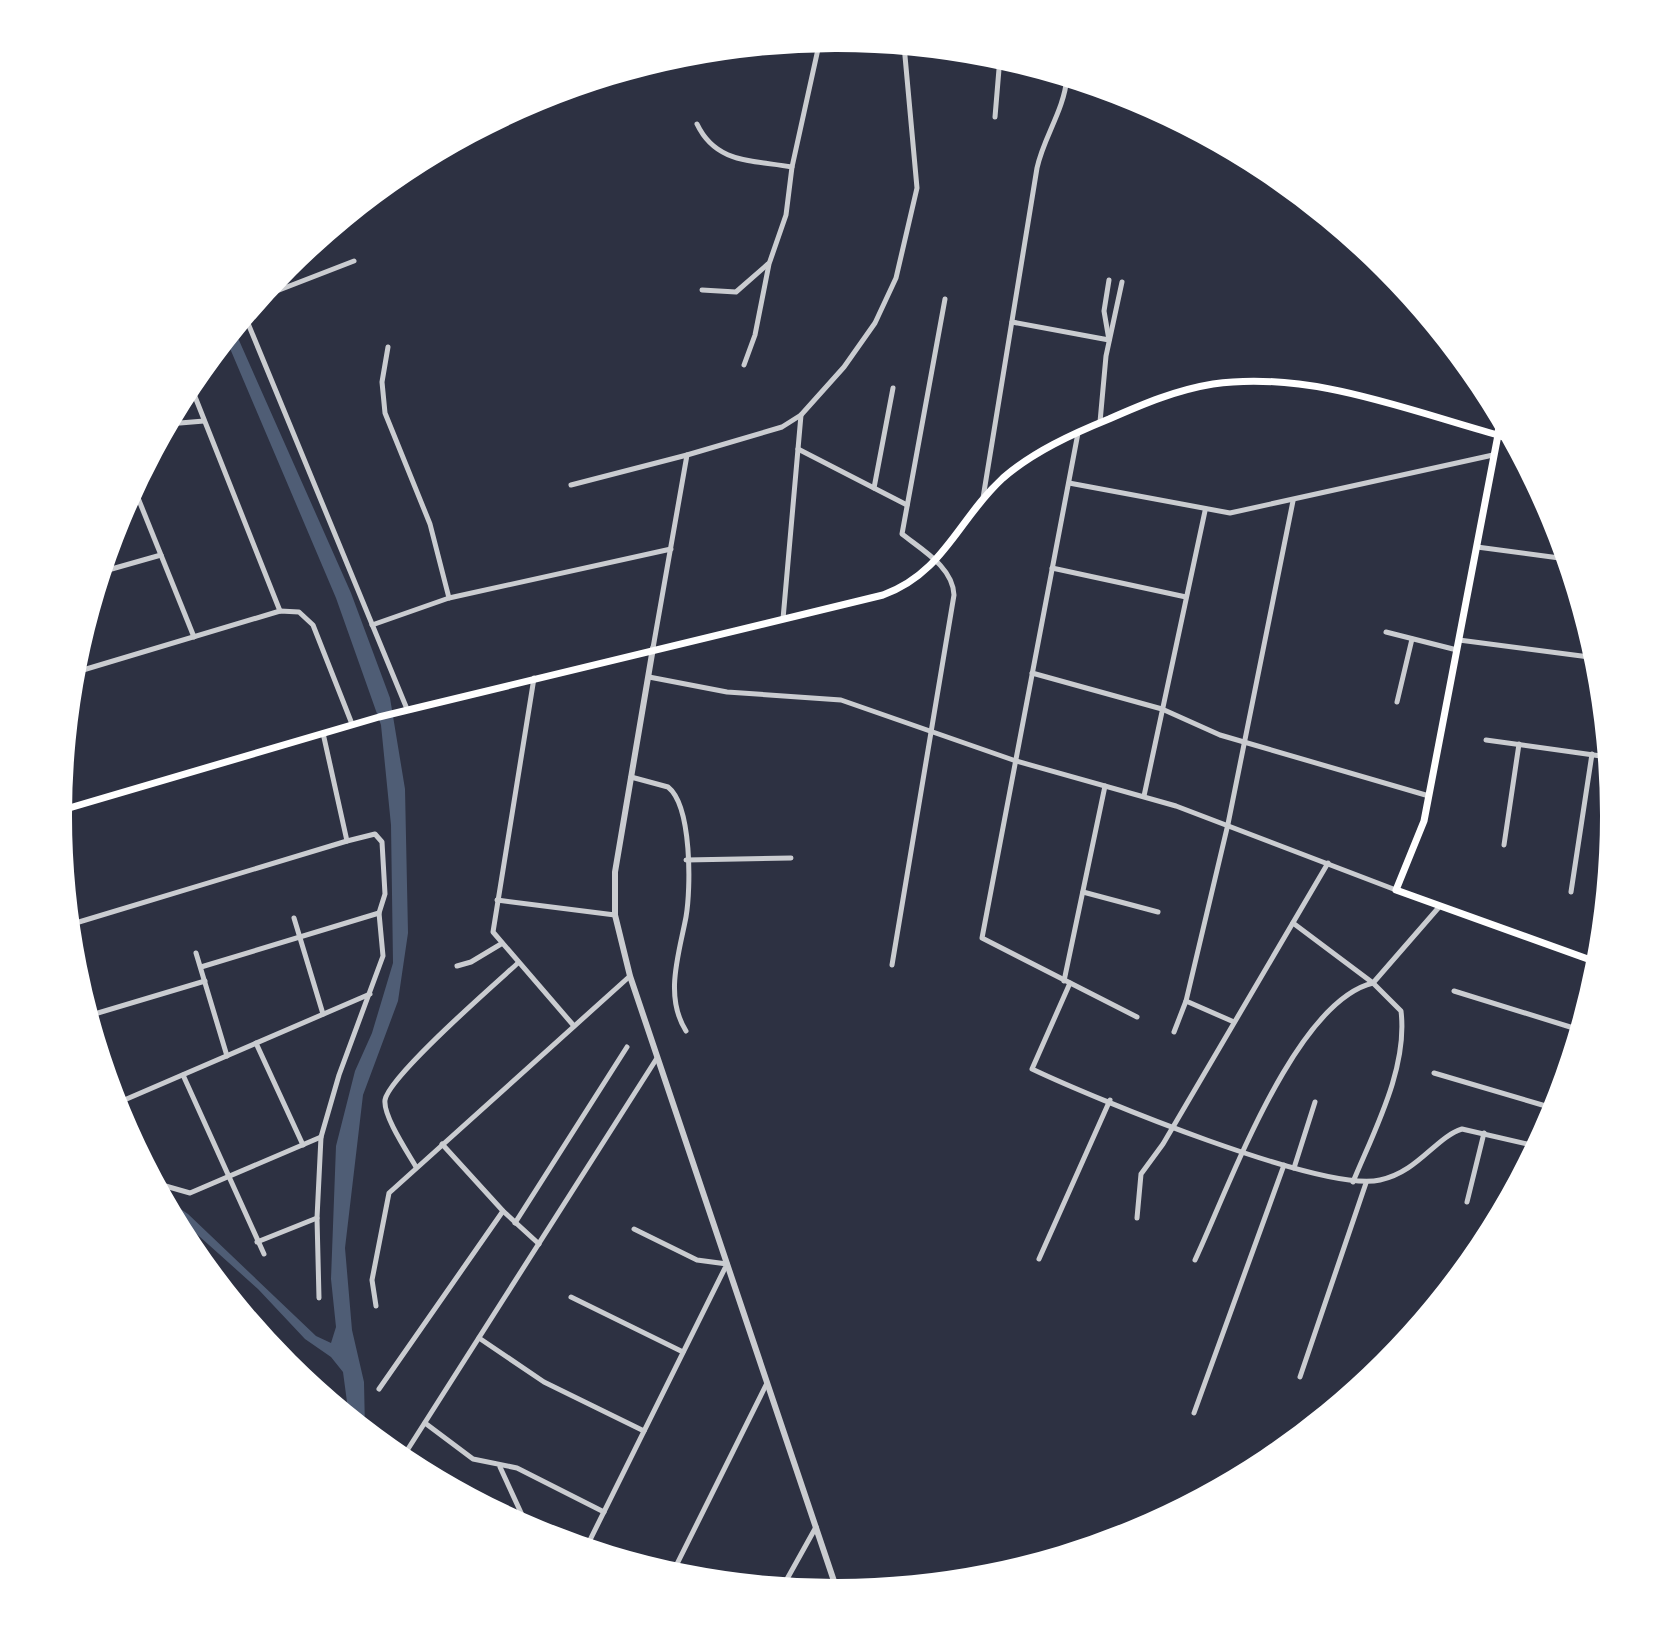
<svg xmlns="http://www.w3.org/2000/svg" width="1672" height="1631" font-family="'Asap Condensed',sans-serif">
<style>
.water{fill:#4f5d75}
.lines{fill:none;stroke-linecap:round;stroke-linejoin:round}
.minor{stroke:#caccd0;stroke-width:5}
.tertiary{stroke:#caccd0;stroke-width:6}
.secondary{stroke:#fff;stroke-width:7}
.primary{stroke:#fff;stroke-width:8}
</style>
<rect width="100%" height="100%" fill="#2d3142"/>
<!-- water -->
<path class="water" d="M234,329L351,593L390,698L405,789L408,933L398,1001L363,1095L345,1248L352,1330L364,1382L365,1430L349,1417L343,1372L331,1357L305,1339L258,1289L170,1210L163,1197L188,1214L316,1336L331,1343L336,1327L331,1279L336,1146L355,1071L372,1033L393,963L391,825L381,725L336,598L226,339Z"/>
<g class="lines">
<!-- minor -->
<g class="minor">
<path d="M995,117L1000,57"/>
<path d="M697,124C716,164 752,160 792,167"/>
<path d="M702,290L736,292L768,264"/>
<path d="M261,297L354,261"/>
<path d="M245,316L407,709"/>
<path d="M1012,322L1109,340L1104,311L1109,280"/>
<path d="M388,347L382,382L385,413L430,524L449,598"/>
<path d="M744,365L755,335L769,264L786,215L792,167L820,40"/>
<path d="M190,384L280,611"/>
<path d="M1100,422L1106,356L1122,282"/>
<path d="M168,424L204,421"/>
<path d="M1078,433L982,938L1137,1017"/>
<path d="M798,449L907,505"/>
<path d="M1069,483L1230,513L1493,455"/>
<path d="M571,485L687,455"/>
<path d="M134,488L194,637"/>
<path d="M874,488L893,388"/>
<path d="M983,498L1037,168C1044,136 1064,111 1067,77"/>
<path d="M1477,547L1567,559"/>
<path d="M1052,568L1186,597"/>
<path d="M101,572L161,555"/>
<path d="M783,619L801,415"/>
<path d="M372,625L449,598L671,549"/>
<path d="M1386,632L1457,650"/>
<path d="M1459,640L1597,658"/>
<path d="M653,648L687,455L782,427L801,415L844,367L875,323L896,278L917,188L904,45"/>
<path d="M73,673L280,611L299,612L313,625L352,724"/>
<path d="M1032,673L1162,709L1220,735L1429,796"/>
<path d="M649,677L727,692L841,700L1016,761L1176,806L1396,890"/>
<path d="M534,678L493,932L574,1026"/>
<path d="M1397,702L1412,639"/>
<path d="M1486,740L1608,757"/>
<path d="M631,777L668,787C692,806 691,888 686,917C679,954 664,996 686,1031"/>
<path d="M1144,796L1205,511"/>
<path d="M1504,845L1519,744"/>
<path d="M686,860L791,858"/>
<path d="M1083,892L1158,912"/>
<path d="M1571,892L1592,754"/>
<path d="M497,900L615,915"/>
<path d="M294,918L323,1014"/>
<path d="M1293,923L1373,983L1401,1011C1408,1068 1374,1131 1353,1182"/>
<path d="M69,925L347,841L323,733"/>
<path d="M196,953L227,1056"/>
<path d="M892,965L954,595C953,567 922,550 902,534L945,299"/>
<path d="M457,966L471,962L501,944"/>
<path d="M201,967L379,913"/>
<path d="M1064,981L1105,786"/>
<path d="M1070,983L1032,1069C1093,1098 1323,1193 1380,1180C1418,1172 1436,1137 1462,1129L1536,1146"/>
<path d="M1454,991L1580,1030"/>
<path d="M88,1016L205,981"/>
<path d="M1234,1022L1186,1001L1228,824L1293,501"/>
<path d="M1174,1032L1186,1001"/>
<path d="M256,1043L303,1145"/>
<path d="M1434,1073L1556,1109"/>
<path d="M183,1075L264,1254"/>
<path d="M115,1104L370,994"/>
<path d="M442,1144L503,1211L539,1244"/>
<path d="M143,1149L159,1184"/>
<path d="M416,1167C408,1153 383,1116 385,1100C389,1076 495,984 518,963"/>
<path d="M1294,1168L1315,1102"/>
<path d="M155,1183L190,1193L321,1137"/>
<path d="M1467,1202L1484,1133"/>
<path d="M1137,1218L1141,1174L1163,1144L1328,863"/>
<path d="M515,1223L627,1047"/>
<path d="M257,1242L317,1218"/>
<path d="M1481,1249L1484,1234"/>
<path d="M1039,1259L1110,1100"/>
<path d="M1195,1260C1228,1190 1294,1002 1373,983L1440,906"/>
<path d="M571,1297L683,1352"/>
<path d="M319,1298L317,1218L321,1137L339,1075L383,956L379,913L385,894L382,842L375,834L347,841"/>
<path d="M376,1306L372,1280L389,1193L630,976"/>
<path d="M479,1338L544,1382L644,1431"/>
<path d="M1300,1377L1366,1183"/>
<path d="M379,1389L503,1211"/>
<path d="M1194,1413L1284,1165"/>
<path d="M425,1423L473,1459L517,1468L604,1512"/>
<path d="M401,1460L657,1058"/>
<path d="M500,1467L528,1528"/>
<path d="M586,1548L727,1264L697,1260L634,1229"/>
<path d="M672,1574L766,1385"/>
<path d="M782,1588L816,1527"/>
</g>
<!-- tertiary -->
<path class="tertiary" d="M653,648L615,872V915L630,976L838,1593"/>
<!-- secondary -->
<path class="secondary" d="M59,811L379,717L883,595C944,573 958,519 1003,478C1033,452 1072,434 1109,419C1143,404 1176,390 1213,384C1309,370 1407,410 1498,435L1424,821L1396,890L1599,963"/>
<!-- primary -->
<path class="primary" d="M1501,419L1498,435L1512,439"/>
</g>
<!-- crop -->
<path d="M0 0H1672V1631H0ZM835 52H837A763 763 0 0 1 1600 815V816A763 763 0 0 1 837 1579H835A763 763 0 0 1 72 816V815A763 763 0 0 1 835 52Z" fill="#fff" fill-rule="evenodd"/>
</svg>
